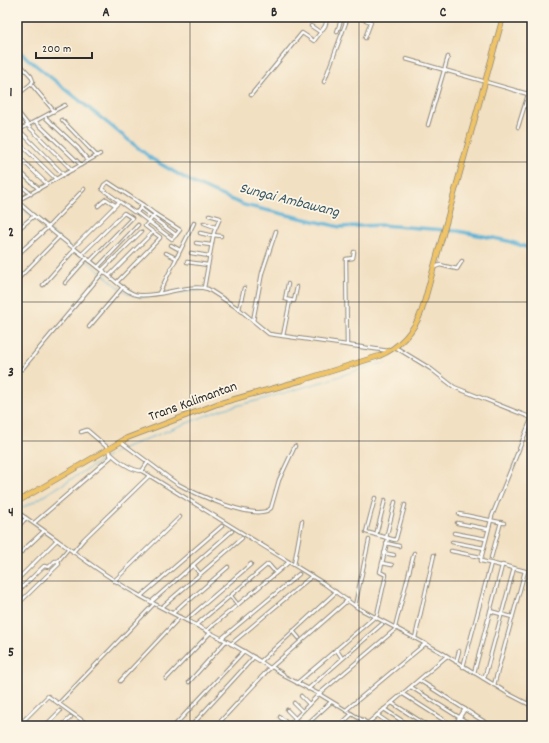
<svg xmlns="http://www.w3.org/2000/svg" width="549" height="743" font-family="Dekko,sans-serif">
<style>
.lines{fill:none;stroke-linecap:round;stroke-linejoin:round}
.stream{stroke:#57afd4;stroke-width:1}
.river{stroke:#57afd4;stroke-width:3.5}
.minor-casing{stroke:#8e8676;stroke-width:4.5}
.highway-casing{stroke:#8e8676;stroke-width:6}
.minor{stroke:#fff;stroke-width:2.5}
.highway{stroke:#efc469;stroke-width:4.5}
.grid{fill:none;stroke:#2b2b2b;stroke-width:1;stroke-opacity:0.55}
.labels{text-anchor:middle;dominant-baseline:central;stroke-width:3.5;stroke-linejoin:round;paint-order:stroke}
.street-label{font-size:14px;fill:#2b2b2b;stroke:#fcf5e5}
.water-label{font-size:15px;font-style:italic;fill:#3a5966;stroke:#fcf5e5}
.neatline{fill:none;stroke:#2b2b2b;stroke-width:1.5}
.grid-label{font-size:13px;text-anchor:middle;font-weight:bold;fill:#2b2b2b}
</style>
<rect width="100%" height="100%" fill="#fcf5e5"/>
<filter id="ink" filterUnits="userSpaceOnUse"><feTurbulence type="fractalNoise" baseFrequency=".025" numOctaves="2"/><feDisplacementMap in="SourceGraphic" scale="8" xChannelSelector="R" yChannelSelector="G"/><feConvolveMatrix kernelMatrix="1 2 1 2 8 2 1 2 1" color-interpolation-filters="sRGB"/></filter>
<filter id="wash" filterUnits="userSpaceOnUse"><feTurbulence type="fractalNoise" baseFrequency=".012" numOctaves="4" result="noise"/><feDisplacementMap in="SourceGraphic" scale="16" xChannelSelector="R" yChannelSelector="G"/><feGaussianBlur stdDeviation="0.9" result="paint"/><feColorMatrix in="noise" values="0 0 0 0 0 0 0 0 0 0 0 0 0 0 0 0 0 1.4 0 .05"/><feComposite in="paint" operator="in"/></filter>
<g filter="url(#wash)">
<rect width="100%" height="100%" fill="#f2e0c2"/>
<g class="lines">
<!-- stream -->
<g class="stream">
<path d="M17,204L120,288"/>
<path d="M123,290C132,297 140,298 151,296"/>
<path d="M157,295L203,290"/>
<path d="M112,454L121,449L223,409L260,400L325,381L373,365L386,363"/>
<path d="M17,510L32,503L109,456"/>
</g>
<!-- river -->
<path class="river" d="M17,48L28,59L152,159L195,184L244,205L340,227L381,225L458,231L508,241L532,249"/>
</g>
</g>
<g filter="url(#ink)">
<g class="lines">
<defs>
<g id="minor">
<path d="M357,17L371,22L365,38"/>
<path d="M311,26L320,32"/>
<path d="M337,32L342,17"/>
<path d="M406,59L528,94"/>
<path d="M17,61L31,76L33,81L31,84L17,95"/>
<path d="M324,82L348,17"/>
<path d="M31,84L54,111"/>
<path d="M251,95L302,33L314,41L325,26L328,17"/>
<path d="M17,111L28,125"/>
<path d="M46,118L78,148L88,160"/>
<path d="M62,120L97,156"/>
<path d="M36,122L81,165"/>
<path d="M27,125L72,170"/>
<path d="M428,125L448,57"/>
<path d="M518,127L532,82"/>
<path d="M17,131L65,105"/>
<path d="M23,134L64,175"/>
<path d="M17,141L56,179"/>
<path d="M17,155L47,184"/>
<path d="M17,169L39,189"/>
<path d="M17,182L31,194"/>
<path d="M108,182L143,205L137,212H134L102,189L104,185Z"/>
<path d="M17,201C44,226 74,248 103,271C112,278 127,294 138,295C160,298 186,283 208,289L239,309L269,334L389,351"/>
<path d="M17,201L100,154"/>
<path d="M143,205L155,214"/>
<path d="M98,206L106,199L115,205"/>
<path d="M140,208L176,235L180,230L155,214C152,218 149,222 145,226L153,232"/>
<path d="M136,212L172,239L176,235"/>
<path d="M204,223L215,227"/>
<path d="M17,230L34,216"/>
<path d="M200,233L213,236"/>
<path d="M213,235L221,236"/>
<path d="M196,243L211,245"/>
<path d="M171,245L180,250"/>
<path d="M74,247L119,202"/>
<path d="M166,253L176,258"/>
<path d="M191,253L209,256"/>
<path d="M82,254L124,213L132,218L90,261"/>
<path d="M17,255L46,229L84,189"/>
<path d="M187,262L208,265"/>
<path d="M98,267L138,225"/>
<path d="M435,267L440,265L457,269L462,261"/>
<path d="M102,270L141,232"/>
<path d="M109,276L153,232L160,237V238L117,282"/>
<path d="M17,280L60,236"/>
<path d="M65,283L87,258"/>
<path d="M288,284L285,299L294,301L297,287"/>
<path d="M43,285L75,249"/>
<path d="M204,288L214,232L220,218L209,215"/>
<path d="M159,293L194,223"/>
<path d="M239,309L244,288"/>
<path d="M253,321L262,273L276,231"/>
<path d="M89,327L123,287"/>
<path d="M283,336L290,301"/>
<path d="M347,345L346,259L353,258L354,252"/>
<path d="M395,347L431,369L454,387L532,418"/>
<path d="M22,369L104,271"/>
<path d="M81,432L87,430L108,448"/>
<path d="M121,442L148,462L142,471"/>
<path d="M107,450C116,459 129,470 142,471L323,583L358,608L439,651L509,694L532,706"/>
<path d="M148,462C158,469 168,478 178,484C194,493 257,523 271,508L279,480L295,446"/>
<path d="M375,498L366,532L395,540L396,539L405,505"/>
<path d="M17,512C57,538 93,569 135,593C179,619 228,638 270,668"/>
<path d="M459,514L504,523"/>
<path d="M34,523L111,457L110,454"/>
<path d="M457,523L488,529"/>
<path d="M17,528L26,518"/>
<path d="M454,533L486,539"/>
<path d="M376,535L385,500"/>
<path d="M386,538L395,502"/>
<path d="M452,542L484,548"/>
<path d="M386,543L399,546"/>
<path d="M451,551L481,557"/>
<path d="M73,552L84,539L149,476"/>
<path d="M384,553L394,555"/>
<path d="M17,556L44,531"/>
<path d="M491,558L501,522"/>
<path d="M382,563L392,565"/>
<path d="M193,565L200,574"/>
<path d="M294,565L302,521"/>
<path d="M276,573L289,562"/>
<path d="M17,580L57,540"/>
<path d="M114,581L180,517"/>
<path d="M17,592L44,566L49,567L55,561H58L68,549"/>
<path d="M141,596L222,526"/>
<path d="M231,596L238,605"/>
<path d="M151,602L232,531"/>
<path d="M17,605L59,564L58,561"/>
<path d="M355,606L369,540"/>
<path d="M162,607L242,538"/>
<path d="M490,611L512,617"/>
<path d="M173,613L186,601L191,599L228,567"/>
<path d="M186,620L251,564"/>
<path d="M196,625L268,564L269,565L276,573L206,631"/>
<path d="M395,627L414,553"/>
<path d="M293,631L299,638"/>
<path d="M415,638L434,555"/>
<path d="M221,639L299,574"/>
<path d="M231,644L312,576"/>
<path d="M336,649L342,658"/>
<path d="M261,661L336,592"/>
<path d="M456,662L459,651"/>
<path d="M272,667L283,674L284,676L319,694L372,726"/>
<path d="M463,667L491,563"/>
<path d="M474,673L502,566L481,561V559L492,516L532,417"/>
<path d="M483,678L485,676L514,568"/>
<path d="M166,679L210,633"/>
<path d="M419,680L491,726"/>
<path d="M120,681L180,617"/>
<path d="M189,682L226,641"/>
<path d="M297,683L377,615L386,575L380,572L388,538"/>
<path d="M494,685L525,571L502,565"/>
<path d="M411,687L473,726"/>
<path d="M308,689L382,624"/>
<path d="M403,694L453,726"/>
<path d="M301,696L309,704"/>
<path d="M59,703L154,604"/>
<path d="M294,703L302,711"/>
<path d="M392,703L428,726"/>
<path d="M529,704L531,688"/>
<path d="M384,709L410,726"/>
<path d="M287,710L295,718"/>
<path d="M346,710L425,644"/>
<path d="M377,715L393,726"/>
<path d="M280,717L289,725"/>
<path d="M294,720L300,726"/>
<path d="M368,723L447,656"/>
<path d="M274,724L276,726"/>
<path d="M18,726L48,696L90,726"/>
<path d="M45,726L60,711"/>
<path d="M62,726L71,717"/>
<path d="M174,726L244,651"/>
<path d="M191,726L254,657"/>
<path d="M216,726L268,670L348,600"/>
<path d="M288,726L319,694L397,628"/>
<path d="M305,726L331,702"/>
<path d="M339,726L352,714"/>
<path d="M357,726L363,720"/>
<path d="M442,726L443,725"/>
<path d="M454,726L465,709"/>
</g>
<path id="highway" d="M17,502L127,438L217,404L303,380L379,356C399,348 415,330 422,310L503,17"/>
</defs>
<!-- minor casing -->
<use href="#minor" class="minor-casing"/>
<!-- highway casing -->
<use href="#highway" class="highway-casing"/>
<!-- minor -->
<use href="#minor" class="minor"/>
<!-- highway -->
<use href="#highway" class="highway"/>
</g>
</g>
<!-- grid -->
<path class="grid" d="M190,17V726M359,17V726M17,162H532M17,302H532M17,441H532M17,581H532"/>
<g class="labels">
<!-- street labels -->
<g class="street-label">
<text transform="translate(193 402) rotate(-20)">Trans Kalimantan</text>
</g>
<!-- water labels -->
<g class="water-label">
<text transform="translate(289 201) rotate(14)">Sungai Ambawang</text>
</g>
</g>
<!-- margin -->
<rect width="549" height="743" fill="none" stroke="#fcf5e5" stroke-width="44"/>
<!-- scale -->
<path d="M36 52v6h56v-6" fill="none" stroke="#2b2b2b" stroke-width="2"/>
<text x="42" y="52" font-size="12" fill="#2b2b2b" stroke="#fcf5e5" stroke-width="3" paint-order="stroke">200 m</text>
<rect x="22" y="22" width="505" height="699" class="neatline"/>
<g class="grid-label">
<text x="106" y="16">A</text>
<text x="274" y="16">B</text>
<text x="443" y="16">C</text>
<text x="11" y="96">1</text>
<text x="11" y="236">2</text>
<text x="11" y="376">3</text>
<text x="11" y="516">4</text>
<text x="11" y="656">5</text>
</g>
</svg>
